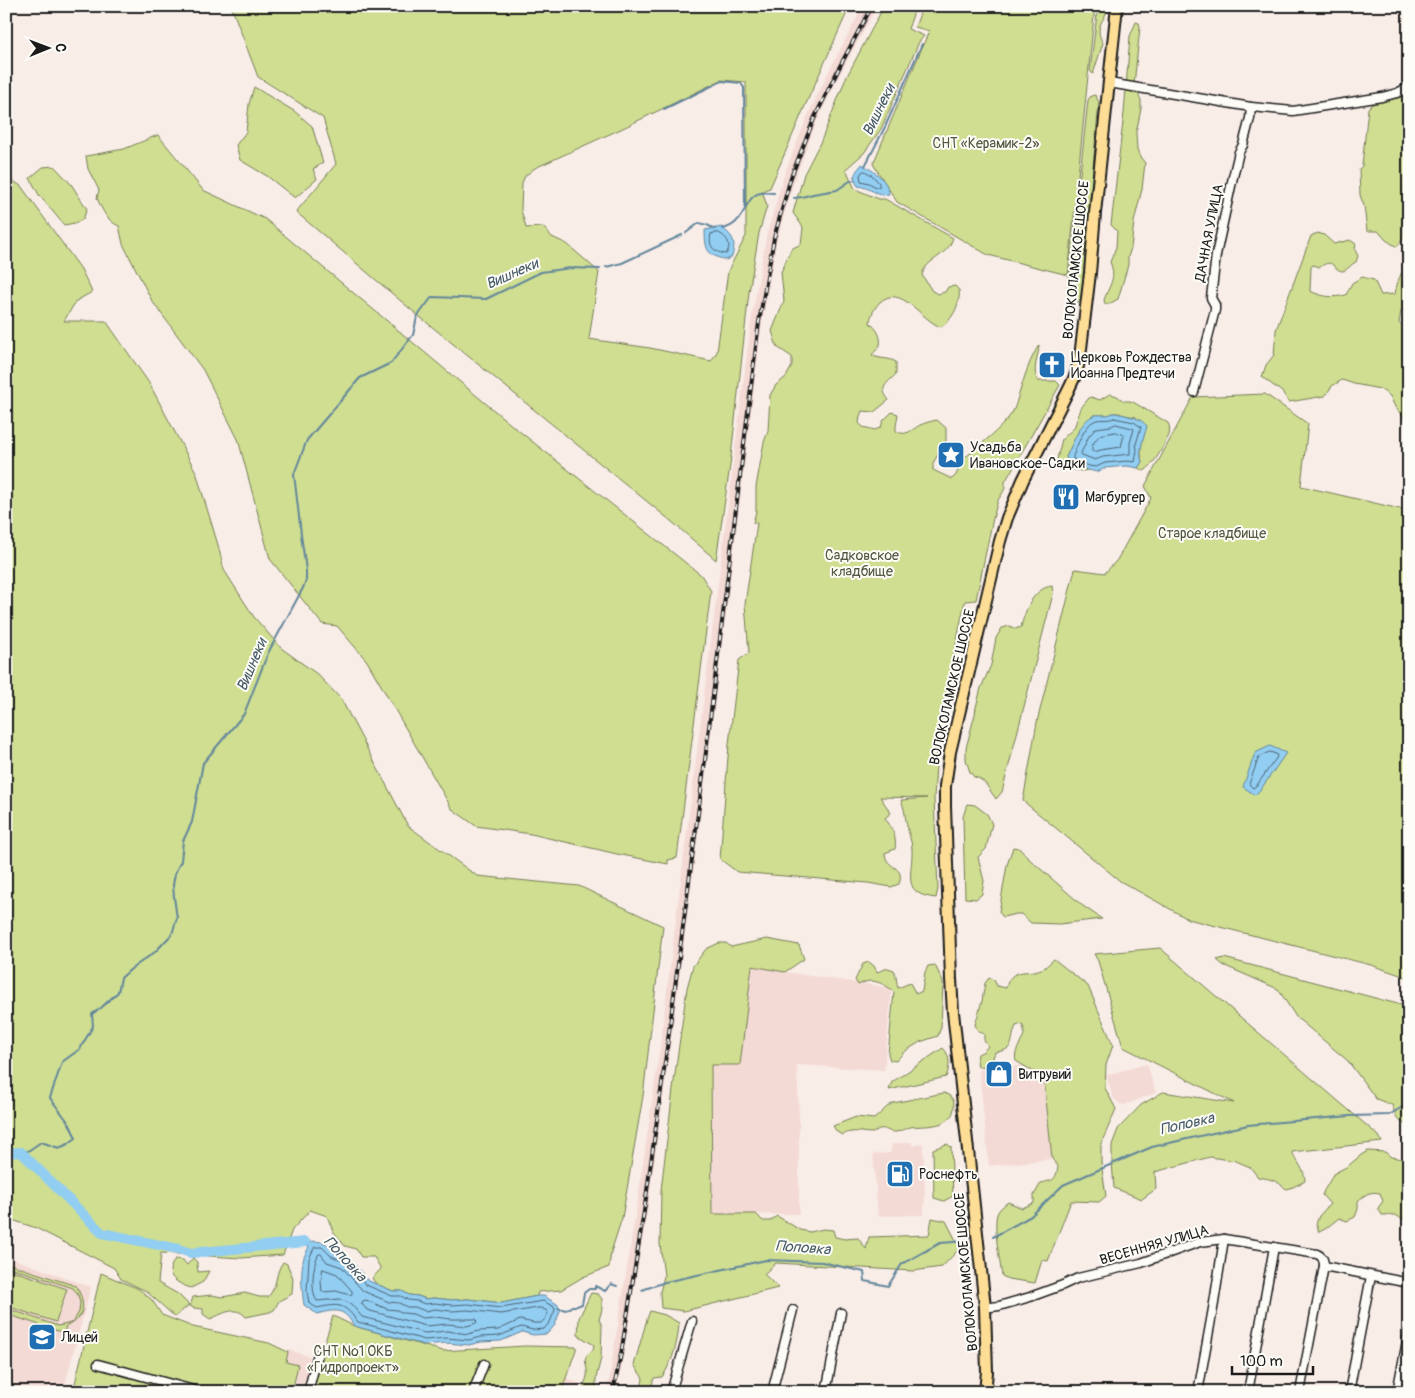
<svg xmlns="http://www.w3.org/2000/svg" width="1415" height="1398" font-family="Pangolin,sans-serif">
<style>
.built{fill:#f4dad5}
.green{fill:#cfde91;stroke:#767d56;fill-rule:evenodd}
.water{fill:#92cdf2;stroke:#63869c}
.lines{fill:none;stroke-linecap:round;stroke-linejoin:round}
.shore{stroke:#4b6372;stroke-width:1}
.stream{stroke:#63869c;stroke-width:2}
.river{stroke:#92cdf2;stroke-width:10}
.minor-casing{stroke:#1c1c1c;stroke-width:11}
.major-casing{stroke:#1c1c1c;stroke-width:14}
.minor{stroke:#fdfcf7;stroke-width:8}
.major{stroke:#fede96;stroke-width:10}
.rail-casing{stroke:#1c1c1c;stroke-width:4}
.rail{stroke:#fdfcf7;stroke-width:2;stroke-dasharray:5.5;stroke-linecap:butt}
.labels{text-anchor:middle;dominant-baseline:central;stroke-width:4;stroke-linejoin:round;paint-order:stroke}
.park-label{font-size:14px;fill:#52563f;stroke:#fdfcf7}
.street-label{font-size:14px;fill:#1c1c1c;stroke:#fdfcf7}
.poi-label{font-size:14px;fill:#1c1c1c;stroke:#fdfcf7;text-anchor:start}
.water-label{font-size:15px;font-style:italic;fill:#455a67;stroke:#fdfcf7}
</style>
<rect width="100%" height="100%" fill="#f9ede8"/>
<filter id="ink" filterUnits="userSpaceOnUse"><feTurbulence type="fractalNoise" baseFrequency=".02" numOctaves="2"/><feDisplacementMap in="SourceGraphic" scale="10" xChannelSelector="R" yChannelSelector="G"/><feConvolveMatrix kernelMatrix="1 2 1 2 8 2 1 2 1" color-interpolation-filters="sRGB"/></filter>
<g filter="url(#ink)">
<!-- built -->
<g class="built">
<path d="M863,6H877L840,74L817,121L795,178L777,239L762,323L706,772L669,1055L648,1206L617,1392H607L637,1205L659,1054L751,322L766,237L784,175L807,117L830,69Z"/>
<path d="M752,966L785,972L892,988L884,1070L797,1065L799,1116V1214L712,1215L711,1065H740Z"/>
<path d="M1147,1064L1156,1093L1124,1105L1120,1104L1113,1098L1106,1075Z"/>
<path d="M1024,1065L1044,1078L1052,1159L989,1166L979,1070Z"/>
<path d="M911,1142L913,1146L923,1143L925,1193L924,1215L878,1216L873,1154L890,1153L892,1144Z"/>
<path d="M6,1256L91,1287L63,1392H6Z"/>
<path d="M289,1350L315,1358L305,1392H292L298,1365L285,1362Z"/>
<path d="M566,1378L583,1385L581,1392H561Z"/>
</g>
<!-- green -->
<g class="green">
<path d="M231,6H850L805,106L770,188L762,191L767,206L759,233L749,292L730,466L716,560L671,521L415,313L296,212L336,164L323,118L258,77ZM721,80L746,82V236L728,271L717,352L711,361L650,348L589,339L599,272L567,244L552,237L543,227L526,228L521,210L522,183L525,176L535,168L623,128Z"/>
<path d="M884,6H916L908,29L924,36L919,42L881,129L864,153L846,169L855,189L879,199H885L953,238C947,258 926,258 922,275L932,291L938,294L945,292L948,287L955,286L959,290C961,303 952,321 941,327C922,321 901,283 880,302C875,307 870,316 870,323C876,328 882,336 880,345C879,348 874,352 872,355C880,360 888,357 896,362V374C887,384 878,387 889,400L874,412L862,411L860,416L859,423L863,427L875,430L881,427L883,421L892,412L898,414L896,426V431C906,437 911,430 920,425C925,423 931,421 937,420L946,428V441L933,463V470L952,479L956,475L964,457C970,455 971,452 976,448C989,438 1002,427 1012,413C1016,407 1017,398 1020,391C1025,375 1030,359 1039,345C1039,357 1031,369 1038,381H1056L1060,385L1005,482V488L1002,494L998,500L993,518L976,600L965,601L938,732L934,798L938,889L936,898C900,894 913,874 912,849C912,841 908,834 907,826C905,817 905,809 901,800L927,798L880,797L891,813L885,818C892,828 897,836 895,849L885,853C886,870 906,865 899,884L891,887L868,883L737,872L720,859L729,744L739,660L749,653L745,604L757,523H753L756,511V487L764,442L768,431L770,395L776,385L786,377L792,366V357L777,347L772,331L784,301L781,272L791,249L801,244L803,227L793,213L804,174L821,141L846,78Z"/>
<path d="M928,6H1095L1068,275L988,255L897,202L873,164L929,31L915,27L922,8Z"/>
<path d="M1098,6H1109C1105,21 1093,26 1103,43L1093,74L1090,71Z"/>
<path d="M1136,22L1139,23L1140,27L1134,85L1141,100V109L1136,133L1137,149L1140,157L1145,163L1142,189L1134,222L1131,248L1128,257V265L1118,299L1111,303L1105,304L1104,300C1109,285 1117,279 1110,262L1116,247L1117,231L1111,225L1124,113L1130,36Z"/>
<path d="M254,87L294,111L312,126L323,163L313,169L317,179L295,198L267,176L240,160L236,145L246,132L249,104Z"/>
<path d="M1409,93V174L1404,188L1407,200L1403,212L1404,237L1397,247L1386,240L1378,231H1367L1364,206L1360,195L1359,169L1362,166L1368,108L1375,102L1397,98Z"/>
<path d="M1095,95L1099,102L1081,298L1077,303L1069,301L1067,295L1088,100L1091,96Z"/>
<path d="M158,135L203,190L265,219L514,427L701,575L711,591L677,858L668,860V864L617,854L531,834L476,826L452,809L367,661L337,626L322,624L270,559L238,439L203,370L152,301L123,244L119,226C107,221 102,210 97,198L99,190L88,169L86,156L124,149Z"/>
<path d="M54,166L71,184L87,209L83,219L75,223L64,225L39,195L30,178L43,167Z"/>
<path d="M10,179L21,186L81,269L92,292L76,301L64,321H106L149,383L196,472L218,545L224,570L254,617L281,648L317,674L341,699L408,826L477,876L579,886L663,926L643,1096L622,1218L611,1252L609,1267L583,1277L561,1290L538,1292L537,1296L502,1303L468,1299L452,1300L434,1298L426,1299L418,1296L409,1295L402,1291H393L376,1284L372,1278L381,1269L374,1257H361L356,1249L345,1246L333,1231L327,1216L310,1210L292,1230L283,1255L241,1258L161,1253L158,1283L178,1294L189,1305L175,1317L146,1291L121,1279L114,1268L36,1228L6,1218V1182L10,1171L6,1172V186Z"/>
<path d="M1318,233L1324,235L1334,244L1350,240L1356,244L1355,250L1358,256L1356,262C1351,264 1347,271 1342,271C1333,270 1334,257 1320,267L1313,265L1311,267L1310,291C1323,297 1332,298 1346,295L1352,283L1362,277L1374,280L1381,295L1395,294C1397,282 1400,273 1409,263V305L1401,311L1399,323L1409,332V424L1395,407L1390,396L1380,389L1354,384L1342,380L1332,386L1325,396L1289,402L1282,392L1262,377L1266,365L1274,355L1276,330L1311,236Z"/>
<path d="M1111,394L1117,396L1124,401H1130L1133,402L1168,423C1170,427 1170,431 1169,435C1165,444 1153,467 1144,471L1138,468L1142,462C1140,454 1141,444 1144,436L1136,417L1124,415L1119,413H1113L1109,415H1094L1079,430L1066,457L1069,462L1088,470C1077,473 1069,467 1059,466L1057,459L1062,439L1074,428L1081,408L1089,398L1091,397L1100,400L1108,395Z"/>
<path d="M1265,394L1308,424L1301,486L1409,511V978L1371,965L1188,919L1120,881L1023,801L1037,722L1075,569L1105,573L1117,560L1151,498L1145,486L1193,397Z"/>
<path d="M1052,586L1053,594L1002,792L996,799L985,783L980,779L974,777L970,772L966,760V748L975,714L976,707L981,688L991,665L996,638L1002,628L1010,626L1015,629L1021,627C1025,611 1033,588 1052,586Z"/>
<path d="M967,804L975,805L987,814L992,824L986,849L978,857L984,881L982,894L976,899L965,898L963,817Z"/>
<path d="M1013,847L1019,848L1027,857L1083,906L1102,919L1059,924L1031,923L1021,914H1016L1003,917L999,912L1007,865Z"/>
<path d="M767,939L799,945L804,959L785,972L752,966L740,1065H711L712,1214H756L763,1221H770L777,1216L800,1230L810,1232L823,1229L833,1230L835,1237L845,1239L858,1238L866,1249L869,1237L929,1235L932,1218L946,1221L960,1248L942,1267L913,1271L776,1263L764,1274L778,1288L684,1311L661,1308L660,1292L664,1276L660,1244L661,1190L674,1081L687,988L693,966L706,949L719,943H726L731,947Z"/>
<path d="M1160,948L1379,1136L1382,1142L1292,1152C1297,1162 1305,1170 1305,1181L1293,1187L1286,1189C1277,1180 1270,1179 1258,1177L1250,1167L1236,1161L1210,1157L1155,1172L1156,1189L1142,1199L1114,1188L1112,1162V1145L1118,1129L1141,1105L1163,1092L1234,1103L1123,1047L1098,961L1094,954Z"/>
<path d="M1224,958L1409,1007V1127L1397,1119L1392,1105L1376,1099L1348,1061L1296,1017L1278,989L1223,965L1217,960Z"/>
<path d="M1054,959L1088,986L1113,1045L1106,1065L1105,1088L1116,1109L1101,1144V1162L1106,1196L1099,1202L1071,1201L1048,1261L1042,1260L1035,1283L1008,1279L1002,1276C1000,1262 993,1227 997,1214C999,1209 1003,1206 1008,1202L1022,1208L1034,1203V1195L1041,1183C1054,1180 1056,1180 1058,1166L1052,1159L1044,1078L1016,1061C1012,1047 1030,1039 1022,1024L1016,1026C1009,1041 1017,1050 995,1052L993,1058L997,1064L978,1067L977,1060L978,1054L984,1051L988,1046L984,1040V1034L978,1031L975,1025L982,1001L985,983L989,978L994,980L997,986L1006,988C1011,966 1027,975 1041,969C1046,968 1050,962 1054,959Z"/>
<path d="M869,962L874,966L877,972L888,968L894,970C897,976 896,982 898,988L910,983L916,994L922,991L925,972L928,966L935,965L943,982L941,1027L938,1036L920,1042L904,1052L896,1061L890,1060L888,1054L894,992C889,987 879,981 871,981C867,981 862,983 858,985L855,980L863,964Z"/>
<path d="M943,1048C951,1056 950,1067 946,1077L889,1090L892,1082Z"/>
<path d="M944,1093C949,1095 953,1097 954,1104C955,1129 927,1125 910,1127C905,1128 901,1132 895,1132C885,1132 884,1124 873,1133C862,1133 853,1129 842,1135L837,1132L833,1126L856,1117L874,1119C881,1114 885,1107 893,1103Z"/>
<path d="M947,1144L951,1147L953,1196L944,1201L934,1198L933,1149Z"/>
<path d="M1368,1151L1385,1152L1391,1157L1409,1160V1218L1401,1219C1396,1213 1389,1215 1382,1215L1378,1208L1383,1201L1380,1193C1370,1191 1365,1194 1358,1201V1209L1355,1217L1347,1221L1339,1218C1332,1223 1327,1229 1319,1232L1316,1224L1319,1216L1330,1204L1322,1195C1325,1187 1330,1182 1333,1174L1348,1166L1361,1155Z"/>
<path d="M193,1258L197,1262L198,1272L209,1271L203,1282L191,1288C184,1286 170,1280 170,1271C170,1267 173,1263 175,1259L183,1260L187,1265Z"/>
<path d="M283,1262L287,1264L293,1278L292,1294L279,1301L274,1310L270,1312L246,1317C235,1304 221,1315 210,1319L203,1314V1309L194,1308L190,1306L193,1297L212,1295L222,1297L245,1293L259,1297H268C278,1286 275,1272 283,1262Z"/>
<path d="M6,1263L76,1286C86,1302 86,1319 66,1326L64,1333L6,1314V1308L58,1326L67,1324L73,1322L79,1312L80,1303L78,1295L73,1288L6,1266Z"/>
<path d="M6,1268L67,1289L56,1322L6,1306Z"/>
<path d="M101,1273L139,1289L152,1300L162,1315L193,1327L269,1343L288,1352L286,1362L298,1365L292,1392H73Z"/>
<path d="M591,1293L598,1294L602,1299V1309L599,1320L602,1325L601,1358L596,1378V1392H582C583,1387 586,1381 587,1376C589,1365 579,1358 593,1350L594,1345L578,1335L579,1318Z"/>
<path d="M650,1311L665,1315L679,1323C678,1342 673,1361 662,1377L654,1378L652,1385L660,1387V1392H632L635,1388L642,1385L643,1378L634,1365L647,1319Z"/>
<path d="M333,1316L354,1326L443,1351L525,1346L577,1347L561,1392H316L313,1391L315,1373Z"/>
</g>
<!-- water -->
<g class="water">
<path d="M862,164C873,171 888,179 889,194C878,197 869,187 858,186C851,176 855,173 862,164Z"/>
<path d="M722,227C734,238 736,241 732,257L726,260C707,255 705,250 705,230Z"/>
<path d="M1113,413C1117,413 1120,414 1125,415C1135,418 1140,418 1147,426C1144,438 1138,450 1142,462L1138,468L1127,466L1105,468L1097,472L1088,470L1069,462L1066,457C1072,446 1080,421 1093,416C1099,413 1106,417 1113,413Z"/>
<path d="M1270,746L1286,753L1261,789L1255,795L1243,787L1255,753Z"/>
<path d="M306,1241C319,1242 326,1239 333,1252L349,1258L369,1281L393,1291H402L409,1295L418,1296L426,1299L434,1298L452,1300L468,1299L502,1303L537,1296H544L557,1304L561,1308L555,1325L547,1334L533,1335L522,1332L501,1341L481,1342L469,1345L446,1343L424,1345L354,1326C344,1308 336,1309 317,1314L304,1305C302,1292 300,1271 304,1257C305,1254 308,1250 309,1246L305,1242Z"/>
</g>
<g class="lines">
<!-- shore -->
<g class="shore">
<path d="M865,171L873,176L879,183V187H876L869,183L861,181L860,175L862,172Z"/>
<path d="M719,233C728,238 732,245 726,254C714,252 708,247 711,234Z"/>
<path d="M1114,418L1134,422L1141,427L1136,444L1137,450L1135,462L1127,461L1105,463L1096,467L1089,466L1073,459V456C1077,446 1084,426 1094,421C1100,418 1108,421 1114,418Z"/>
<path d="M1116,424L1132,428L1134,429L1130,443V454L1103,457L1095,460L1082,455L1081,453L1089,436L1096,428L1111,426Z"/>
<path d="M1116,432L1124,435L1121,447L1101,450L1094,452L1092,451C1091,445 1096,439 1100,435Z"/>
<path d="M1270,752L1276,754L1277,757L1257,785L1253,788L1249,784L1259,757Z"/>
<path d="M315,1247H322L331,1256L346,1262L366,1285L392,1296H401L408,1300L417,1301L425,1304L435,1303L452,1305L468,1304L501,1308L543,1301L554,1307L555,1310L550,1322L544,1329L533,1330L521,1327L499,1336L480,1337L469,1340L446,1338L425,1340L358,1322C344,1304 341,1303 317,1308L309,1303L307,1291L309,1259Z"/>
<path d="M321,1254L327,1262L342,1267L363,1291L389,1302L399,1303L407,1307H415L425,1311L435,1309L451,1311L468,1310L501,1314L538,1308H541L547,1311L548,1313L545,1319L541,1323H534L520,1320L498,1330L479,1331L468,1334L447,1331L425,1333L362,1317L351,1304L339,1299L317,1301C310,1293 313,1264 318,1255Z"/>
<path d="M323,1269L337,1274L352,1291V1294L350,1295L336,1291L322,1292L321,1281Z"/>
<path d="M363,1301L366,1300L387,1309L397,1310L403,1313L413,1314L422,1318L435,1317L451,1319H476L477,1322L476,1323L467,1326L447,1324L426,1326L367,1310L362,1304Z"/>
</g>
<!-- stream -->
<g class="stream">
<path d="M664,109L722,81L741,83L744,88L745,208"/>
<path d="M865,166L885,127L922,44"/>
<path d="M794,198L802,197L813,194L837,190L850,181L855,180"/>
<path d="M722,229C727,228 732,226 736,222C751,207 745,189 774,193"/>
<path d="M686,233L699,223L707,225L715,229"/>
<path d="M606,267L622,263L682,235"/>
<path d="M21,1152L28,1151L41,1142L59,1148L68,1144L76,1138L69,1123L50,1098L62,1062L80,1049L93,1026L92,1014L101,1008L118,992L121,978L131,969L155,952L172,934L177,918L174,897L173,885L175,873L181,861L183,841L192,822L203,763L244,714L268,653L303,588L306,580V570L302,542L294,474L307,440L360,378L391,363L413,335L417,317L432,297L486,299L541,272L571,268L600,269"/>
<path d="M993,1237L1031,1216L1063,1185L1152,1147L1248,1125L1350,1116L1389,1115L1409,1103"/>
<path d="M642,1290L665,1282L766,1260L822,1262L864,1272L865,1281L888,1286L902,1264L940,1243L968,1241"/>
<path d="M558,1308L566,1310L572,1306H577L582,1304L584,1293L589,1289H595V1286L605,1291L611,1284L617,1286"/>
</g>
<!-- river -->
<path class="river" d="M6,1153L21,1152L102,1233L178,1249L191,1253L305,1242"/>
<defs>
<g id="minor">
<path d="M1109,83L1251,107L1293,111L1382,97L1397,93L1409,87"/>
<path d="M1194,392L1215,310V305L1211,298L1216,255L1233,177L1239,152L1243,145L1250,118L1251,107"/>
<path d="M1324,1266L1409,1283"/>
<path d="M991,1307L999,1306L1030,1297L1063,1285L1078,1278L1141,1263L1200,1242L1224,1239L1317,1254C1323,1257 1324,1260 1324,1266L1300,1392"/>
<path d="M98,1364L201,1392"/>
<path d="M308,1392L318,1354"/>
<path d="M473,1392L484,1364"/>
<path d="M671,1392L692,1321"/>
<path d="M772,1392L793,1310"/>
<path d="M826,1392L841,1313"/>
<path d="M1198,1392L1214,1303L1224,1239"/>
<path d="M1248,1392L1274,1247"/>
<path d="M1349,1392L1371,1276"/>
<path d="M1397,1392L1409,1331"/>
</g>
<path id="major" d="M985,1392L987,1372L985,1307L953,1012L951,979L945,806V786L950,752L1000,541L1007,518L1023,480L1069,389L1076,374L1080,357L1090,273L1095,213L1117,6"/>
</defs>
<!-- minor casing -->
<use href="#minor" class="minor-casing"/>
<!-- major casing -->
<use href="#major" class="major-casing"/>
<!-- minor -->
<use href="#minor" class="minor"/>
<!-- major -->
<use href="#major" class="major"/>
<defs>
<path id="rail" d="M613,1392L621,1354L645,1205L666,1055L704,768L759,322L774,238L791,177L814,119L840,66L872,6"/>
</defs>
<!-- rail casing -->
<use href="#rail" class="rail-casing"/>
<!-- rail -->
<use href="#rail" class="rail"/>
</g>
</g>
<!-- icons -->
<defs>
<symbol id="church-square" viewBox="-11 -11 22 22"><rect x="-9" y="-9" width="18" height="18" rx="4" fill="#1f6fb2" stroke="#fdfcf7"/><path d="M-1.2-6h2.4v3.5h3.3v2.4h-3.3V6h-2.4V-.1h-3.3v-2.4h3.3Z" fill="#fff"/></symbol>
<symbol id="sight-square" viewBox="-11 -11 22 22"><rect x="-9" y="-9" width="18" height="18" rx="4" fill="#1f6fb2" stroke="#fdfcf7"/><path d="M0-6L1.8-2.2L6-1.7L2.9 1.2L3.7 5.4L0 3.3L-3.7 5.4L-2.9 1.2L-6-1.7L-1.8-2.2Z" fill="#fff"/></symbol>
<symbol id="restaurant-square" viewBox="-11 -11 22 22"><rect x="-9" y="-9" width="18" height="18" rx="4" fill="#1f6fb2" stroke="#fdfcf7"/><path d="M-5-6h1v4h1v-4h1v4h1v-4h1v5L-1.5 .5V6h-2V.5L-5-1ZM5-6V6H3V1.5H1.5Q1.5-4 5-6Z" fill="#fff"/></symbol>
<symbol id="shop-square" viewBox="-11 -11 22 22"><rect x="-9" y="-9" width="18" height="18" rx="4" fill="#1f6fb2" stroke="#fdfcf7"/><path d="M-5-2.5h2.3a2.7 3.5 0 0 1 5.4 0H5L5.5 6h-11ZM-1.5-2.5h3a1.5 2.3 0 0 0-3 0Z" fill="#fff"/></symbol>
<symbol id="fuel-square" viewBox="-11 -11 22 22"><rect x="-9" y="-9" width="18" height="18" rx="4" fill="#1f6fb2" stroke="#fdfcf7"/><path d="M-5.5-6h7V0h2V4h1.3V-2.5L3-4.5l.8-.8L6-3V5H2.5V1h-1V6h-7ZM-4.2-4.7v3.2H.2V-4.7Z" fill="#fff"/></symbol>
<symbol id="school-square" viewBox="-11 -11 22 22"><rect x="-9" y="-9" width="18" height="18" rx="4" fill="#1f6fb2" stroke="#fdfcf7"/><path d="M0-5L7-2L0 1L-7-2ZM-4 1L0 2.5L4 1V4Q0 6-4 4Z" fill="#fff"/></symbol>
</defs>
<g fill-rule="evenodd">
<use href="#church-square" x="1036" y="349" width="32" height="32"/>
<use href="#sight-square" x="935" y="439" width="32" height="32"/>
<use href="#restaurant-square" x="1050" y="481" width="32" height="32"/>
<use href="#shop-square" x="983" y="1058" width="32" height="32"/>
<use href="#fuel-square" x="884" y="1158" width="32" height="32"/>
<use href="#school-square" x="26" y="1321" width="32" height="32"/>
</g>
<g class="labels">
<!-- park labels -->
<g class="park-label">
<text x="986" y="143">СНТ «Керамик-2»</text>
<text x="1212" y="533">Старое кладбище</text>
<text x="862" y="555">Садковское<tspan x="862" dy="16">кладбище</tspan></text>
<text x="353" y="1351">СНТ №1 ОКБ<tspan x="353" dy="16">«Гидропроект»</tspan></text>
</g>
<!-- street labels -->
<g class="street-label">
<text transform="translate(1209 233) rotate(-79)">ДАЧНАЯ УЛИЦА</text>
<text transform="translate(1076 260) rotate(-84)">ВОЛОКОЛАМСКОЕ ШОССЕ</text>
<text transform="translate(952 687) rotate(-77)">ВОЛОКОЛАМСКОЕ ШОССЕ</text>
<text transform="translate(1154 1245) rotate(-16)">ВЕСЕННЯЯ УЛИЦА</text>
<text transform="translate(966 1272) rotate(-95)">ВОЛОКОЛАМСКОЕ ШОССЕ</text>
</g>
<!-- poi labels -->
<g class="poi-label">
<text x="1071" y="357">Церковь Рождества<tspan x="1071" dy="16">Иоанна Предтечи</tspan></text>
<text x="970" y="447">Усадьба<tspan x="970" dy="16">Ивановское-Садки</tspan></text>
<text x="1085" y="497">Магбургер</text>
<text x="1018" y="1074">Витрувий</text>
<text x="919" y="1174">Роснефть</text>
<text x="61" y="1337">Лицей</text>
</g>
<!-- water labels -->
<g class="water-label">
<text transform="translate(879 110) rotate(-64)">Вишнеки</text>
<text transform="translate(512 274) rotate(-24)">Вишнеки</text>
<text transform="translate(252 665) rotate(-67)">Вишнеки</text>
<text transform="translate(1187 1124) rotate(-13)">Поповка</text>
<text transform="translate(803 1248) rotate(4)">Поповка</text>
<text transform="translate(345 1259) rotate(48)">Поповка</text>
</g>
</g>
<!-- margin -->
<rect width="1415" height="1398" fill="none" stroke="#fdfcf7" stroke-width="25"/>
<rect x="12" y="12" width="1390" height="1373" fill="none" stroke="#1c1c1c" stroke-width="2" filter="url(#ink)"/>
<!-- north arrow -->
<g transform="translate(48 48) rotate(89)" stroke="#fdfcf7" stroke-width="4" paint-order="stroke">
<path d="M0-4L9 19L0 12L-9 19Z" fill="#1c1c1c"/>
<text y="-8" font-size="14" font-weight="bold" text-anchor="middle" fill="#1c1c1c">С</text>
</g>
<!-- scale -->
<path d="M1232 1366v8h81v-8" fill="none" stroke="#1c1c1c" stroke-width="2.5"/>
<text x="1240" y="1366" font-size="15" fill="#1c1c1c" stroke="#fdfcf7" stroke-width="4" paint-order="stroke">100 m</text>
</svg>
